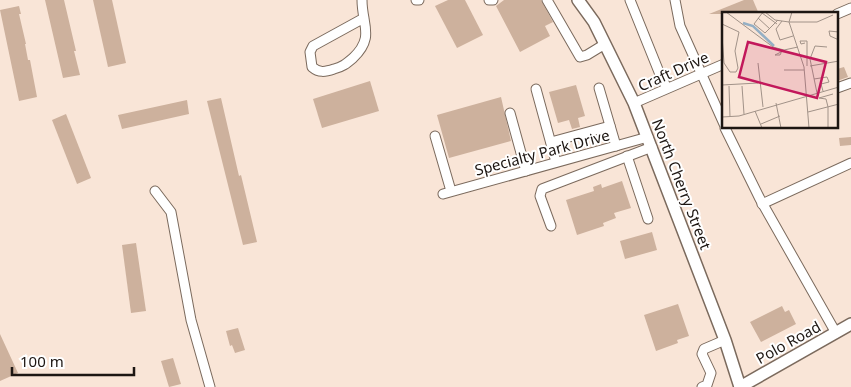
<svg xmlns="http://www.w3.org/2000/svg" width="851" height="387" font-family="'Noto Sans',sans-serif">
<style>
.building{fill:#cdb19d}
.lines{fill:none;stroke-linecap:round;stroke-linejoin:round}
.minor-casing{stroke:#7b6a5d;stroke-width:11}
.major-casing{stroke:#7b6a5d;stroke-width:14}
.minor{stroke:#fff;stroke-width:9}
.major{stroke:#fff;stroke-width:11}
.labels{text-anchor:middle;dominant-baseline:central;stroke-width:4;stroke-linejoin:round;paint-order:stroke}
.street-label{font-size:15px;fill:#1d1612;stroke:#fff}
.inset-river{fill:none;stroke:#94afc4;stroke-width:2.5}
.inset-road{fill:none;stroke:#a19288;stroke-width:1}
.view{fill:#c2185b;fill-opacity:0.15;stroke:#c2185b;stroke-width:2.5}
.inset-edge{fill:none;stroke:#1d1612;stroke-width:2.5}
</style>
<rect width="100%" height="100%" fill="#f9e5d7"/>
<!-- building -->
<g class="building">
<path d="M45,0H64L76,51H74L80,75L63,78Z"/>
<path d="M93,0H112L126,63L108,67Z"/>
<path d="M448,0H465L483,35L457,48L435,6Z"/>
<path d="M504,0H541L553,22L545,26L550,36L520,52L496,6Z"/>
<path d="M744,0H753L759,14H709Z"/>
<path d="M19,6L21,14H19L26,44H25L28,60H30L37,97L19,101L0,10Z"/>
<path d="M844,67L848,77L837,81V69Z"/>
<path d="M370,81L379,111L322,128L313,99Z"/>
<path d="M576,85L585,116L578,118L580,127L572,129L569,120L558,123L549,92Z"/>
<path d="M501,97L511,141L449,158L437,115Z"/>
<path d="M221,98L239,176L241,175L257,242L243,245L207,101Z"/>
<path d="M187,100L189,114L122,129L118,115Z"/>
<path d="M66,114L91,178L77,184L52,120Z"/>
<path d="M851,137V145L840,146L839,138Z"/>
<path d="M622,181L631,208L614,213L616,218L603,223L604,226L577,235L566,200L594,191L593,187L601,184L602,188Z"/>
<path d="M652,232L657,250L625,259L620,241Z"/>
<path d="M136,243L146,311L131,313L122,245Z"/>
<path d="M678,304L689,336L677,340L678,343L656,351L644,315Z"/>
<path d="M782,306L785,312L789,310L796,324L761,342L750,322Z"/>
<path d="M238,328L245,350L235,353L232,345L230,346L226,331Z"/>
<path d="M0,334L18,373L0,381Z"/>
<path d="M173,358L181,384L169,387L161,361Z"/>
</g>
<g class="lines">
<defs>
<g id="minor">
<path d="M362,0C362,25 375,37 353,58C346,64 342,67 334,69C325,72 319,73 312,67L310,52L313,46L364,18"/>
<path d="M416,0H419"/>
<path d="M489,0H493"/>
<path d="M547,0L580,57L587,55L605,44"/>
<path d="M630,0L661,77L667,88"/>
<path d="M675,0L680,26L724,124"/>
<path d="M837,14L851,8"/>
<path d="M599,88L616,146"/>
<path d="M837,88L851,83"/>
<path d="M536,89L556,162"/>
<path d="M634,103L724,64"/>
<path d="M510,113L526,171"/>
<path d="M725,128L760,199L836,333"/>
<path d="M435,136L451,191"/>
<path d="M551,142L610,126"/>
<path d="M627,156L648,219"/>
<path d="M155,191L171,212L191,320L210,387"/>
<path d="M443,194L648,137"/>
<path d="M762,204L851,163"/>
<path d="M551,226L540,196L542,189L652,147"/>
<path d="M702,387L707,385L711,373L702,354L704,349L725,340"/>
</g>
<g id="major">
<path d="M578,0L594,22L634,103L725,340L740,387"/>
<path d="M740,387L851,324"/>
</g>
</defs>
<!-- minor casing -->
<use href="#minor" class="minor-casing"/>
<!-- major casing -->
<use href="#major" class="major-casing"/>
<!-- minor -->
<use href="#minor" class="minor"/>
<!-- major -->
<use href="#major" class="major"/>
</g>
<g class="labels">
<!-- street labels -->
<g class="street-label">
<text transform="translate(673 71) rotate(-24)">Craft Drive</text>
<text transform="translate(542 152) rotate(-15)">Specialty Park Drive</text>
<text transform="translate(682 184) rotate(69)">North Cherry Street</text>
<text transform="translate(788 342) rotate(-29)">Polo Road</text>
</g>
</g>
<!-- overview -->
<g transform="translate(722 12)">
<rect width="116" height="116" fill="#f9e5d7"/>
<path class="inset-river" d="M21,11L31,14L52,34"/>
<path class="inset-road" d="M4,0L51,35L62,38L76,35M41,0L32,12L43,21L56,8M43,0L53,8L67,10H95L111,3M70,0L67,10L82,55L87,116M40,1L55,12M36,6L48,17M60,9L54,17L58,28L71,24M0,12L17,20M117,20L107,19L108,24L117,28M0,24L2,51L8,60H14L16,56L13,39L17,20M83,31L79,32L78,29H85V54M59,40L53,43H58L59,41L60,37M36,51L41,95M88,54L117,49M62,58H82M92,67L105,65L107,70L99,72L101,79M0,73L36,71M7,74L8,105M20,74L22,102M95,81L88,47L93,34L105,35M54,91L59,116M106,95L104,87L97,86L111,82M106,95V116M33,99L40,116M86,100L117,92M0,105L17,104L117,75M39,112L58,104"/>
<path class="view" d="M26,30L104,50L95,86L17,65Z"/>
<rect width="116" height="116" class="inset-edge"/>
</g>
<!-- scale -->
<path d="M12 367v8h122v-8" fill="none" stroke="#1d1612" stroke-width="2.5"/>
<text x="20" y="367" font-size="15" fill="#1d1612" stroke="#ffffff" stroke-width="4" paint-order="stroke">100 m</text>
</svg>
